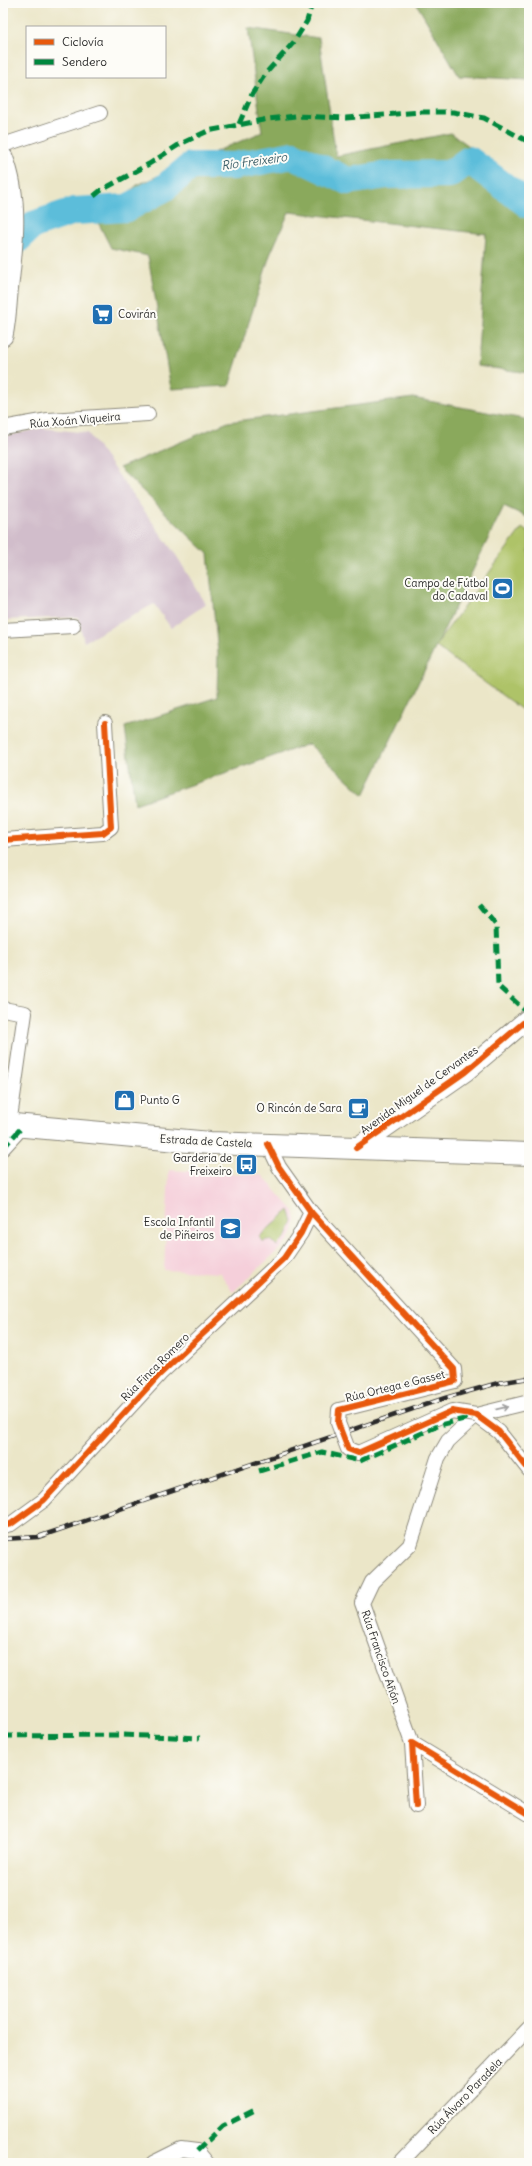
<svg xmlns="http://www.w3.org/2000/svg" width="532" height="2166" font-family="Delius,sans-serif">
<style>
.built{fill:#f5cfda}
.industrial{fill:#d1bdcb}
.green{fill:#aec368;stroke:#6c774a}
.forest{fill:#8aa95c;stroke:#5a6a44}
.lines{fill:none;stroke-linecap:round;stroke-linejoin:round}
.river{stroke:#5cbdda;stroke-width:28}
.street-casing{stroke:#8b887a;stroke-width:16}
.secondary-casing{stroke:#8b887a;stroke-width:21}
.primary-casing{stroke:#8b887a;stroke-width:24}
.street{stroke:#fff;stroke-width:14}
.secondary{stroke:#fff;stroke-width:19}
.primary{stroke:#fff;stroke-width:22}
.rail-casing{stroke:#2b2b2b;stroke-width:4.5}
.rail{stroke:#fdfcf7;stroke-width:3;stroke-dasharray:9;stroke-linecap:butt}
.street-bridge-casing{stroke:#8b887a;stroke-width:16;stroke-linecap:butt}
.street-bridge{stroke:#fff;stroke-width:14}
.quiet{stroke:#00873e;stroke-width:5;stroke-dasharray:10 5;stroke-linecap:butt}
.cycleway-casing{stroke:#fdfcf7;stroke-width:8}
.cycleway{stroke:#e8590c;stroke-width:6}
.oneway{stroke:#a0a0a0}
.labels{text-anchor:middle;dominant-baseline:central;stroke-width:4;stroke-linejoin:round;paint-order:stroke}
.poi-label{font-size:11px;fill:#2b2b2b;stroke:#fdfcf7;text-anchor:end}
.street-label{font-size:11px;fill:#2b2b2b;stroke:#fdfcf7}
.water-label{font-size:12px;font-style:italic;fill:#3c5e68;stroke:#fdfcf7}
</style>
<rect width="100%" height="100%" fill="#fdfcf7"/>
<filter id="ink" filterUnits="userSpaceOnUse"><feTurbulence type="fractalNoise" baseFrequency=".025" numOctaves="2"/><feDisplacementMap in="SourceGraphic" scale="8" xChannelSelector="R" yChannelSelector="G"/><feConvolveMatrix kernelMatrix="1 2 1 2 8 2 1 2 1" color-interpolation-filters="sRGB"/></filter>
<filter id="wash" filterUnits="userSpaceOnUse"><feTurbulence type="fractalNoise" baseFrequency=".012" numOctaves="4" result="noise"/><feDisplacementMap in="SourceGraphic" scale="16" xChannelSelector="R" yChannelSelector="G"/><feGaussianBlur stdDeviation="0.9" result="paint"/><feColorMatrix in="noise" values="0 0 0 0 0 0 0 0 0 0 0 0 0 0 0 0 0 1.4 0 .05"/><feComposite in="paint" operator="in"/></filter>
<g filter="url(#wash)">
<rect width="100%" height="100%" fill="#ebe6c8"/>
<!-- built -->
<path class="built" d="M169,1170L262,1175L294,1211L296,1219L294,1231L288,1241L233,1292L220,1273L164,1270Z"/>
<!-- industrial -->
<path class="industrial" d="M42,428L88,433L176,555L206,604L171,628L154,604L84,642L78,617L3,620V437Z"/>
<!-- green -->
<g class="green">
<path d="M522,528L529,533V715L435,646Z"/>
<path d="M289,1210L293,1221L287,1236L277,1246L271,1240L269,1241L267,1239L264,1242L259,1237Z"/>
</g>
<!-- forest -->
<g class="forest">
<path d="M416,3H529V80L459,76Z"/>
<path d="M248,28L319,38L336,156L451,133L529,189V373L477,366L486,234L289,212L270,255L229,386L171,389L148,256L111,248L98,222L137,185L262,132Z"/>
<path d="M413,398L529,420V518L504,506L364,795L309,744L135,804L125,727L217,697L218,653L208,554L119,468L228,422Z"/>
</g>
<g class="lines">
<!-- river -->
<path class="river" d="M3,253L33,225L74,211L127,208L164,188L191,166H234L293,155L348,181L387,175L450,174L469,160L529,205"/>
</g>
</g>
<g filter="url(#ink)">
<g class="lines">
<defs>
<g id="street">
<path d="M3,145L100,113"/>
<path d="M3,428L48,420L148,414"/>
<path d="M3,630L73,626"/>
<path d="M3,840L103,833L111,827L105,723"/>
<path d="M3,1009L25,1013L9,1125"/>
<path d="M268,1144L279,1167L311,1212L454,1369L455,1381"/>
<path d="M3,1148L23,1126"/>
<path d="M476,1415L499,1432L529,1470"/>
<path d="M3,1526L11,1524L44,1500L160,1374L284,1258L301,1233L311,1212"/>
<path d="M412,1743L362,1603L372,1582L410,1545L438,1458L448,1441L476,1415L529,1402"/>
<path d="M416,1806L412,1743L529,1814"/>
<path d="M153,2163L181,2149L197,2151L207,2163"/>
<path d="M400,2163L529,2028"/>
</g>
<g id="secondary">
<path d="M3,157C20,199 13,249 8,293C7,307 6,322 3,336"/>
<path d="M356,1148L465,1072L529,1018"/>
</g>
<path id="primary" d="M3,1124L210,1143L529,1154"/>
</defs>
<!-- street casing -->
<use href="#street" class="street-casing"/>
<!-- secondary casing -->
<use href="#secondary" class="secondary-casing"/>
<!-- primary casing -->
<use href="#primary" class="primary-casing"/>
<!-- street -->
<use href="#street" class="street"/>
<!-- secondary -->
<use href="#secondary" class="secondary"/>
<!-- primary -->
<use href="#primary" class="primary"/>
<defs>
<path id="rail" d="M3,1539L38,1537L445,1398L498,1383L529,1378"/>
</defs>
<!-- rail casing -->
<use href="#rail" class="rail-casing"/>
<!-- rail -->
<use href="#rail" class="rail"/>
<defs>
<path id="street-bridge" d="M455,1381L339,1410L338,1423L348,1449L358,1453L452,1411L476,1415"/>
</defs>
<!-- street-bridge casing -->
<use href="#street-bridge" class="street-bridge-casing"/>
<!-- street-bridge -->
<use href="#street-bridge" class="street-bridge"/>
<!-- quiet -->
<g class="quiet">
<path d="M239,124L252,94L266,73L294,42L307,21L312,3"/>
<path d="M94,196L100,191L149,164L180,144L208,131L268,119L296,116L346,118L421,112H453L484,118L529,142"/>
<path d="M479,905L496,925L498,986L529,1014"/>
<path d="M3,1148L23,1126"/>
<path d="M259,1471L322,1452L360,1461L440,1425L472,1417"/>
<path d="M3,1736L120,1735L200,1738"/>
<path d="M197,2151L223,2126L255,2110"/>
</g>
<defs>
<g id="cycleway">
<path d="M3,840L103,833L111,827L105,723"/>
<path d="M268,1144L279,1167L311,1212L454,1369L455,1381L339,1410L338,1423L348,1449L358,1453L452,1411L476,1415L499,1432L529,1470"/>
<path d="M356,1148L465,1072L529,1018"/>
<path d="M3,1526L11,1524L44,1500L160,1374L284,1258L301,1233L311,1212"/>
<path d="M416,1806L412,1743L529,1814"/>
</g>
</defs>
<!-- cycleway casing -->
<use href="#cycleway" class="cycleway-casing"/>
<!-- cycleway -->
<use href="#cycleway" class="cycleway"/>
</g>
<!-- one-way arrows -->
<defs><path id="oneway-shaft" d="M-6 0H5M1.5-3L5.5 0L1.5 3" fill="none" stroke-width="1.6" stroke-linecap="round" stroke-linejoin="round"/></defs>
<use class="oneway" href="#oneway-shaft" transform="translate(502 1408) rotate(-13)"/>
</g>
<!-- icons -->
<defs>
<symbol id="supermarket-square" viewBox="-11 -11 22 22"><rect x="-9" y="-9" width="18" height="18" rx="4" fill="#1f6fb2" stroke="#fdfcf7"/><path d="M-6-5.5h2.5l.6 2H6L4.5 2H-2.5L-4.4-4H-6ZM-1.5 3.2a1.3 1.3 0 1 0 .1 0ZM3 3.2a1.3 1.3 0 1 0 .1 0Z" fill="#fff"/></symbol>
<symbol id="stadium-square" viewBox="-11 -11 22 22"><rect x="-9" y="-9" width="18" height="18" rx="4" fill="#1f6fb2" stroke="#fdfcf7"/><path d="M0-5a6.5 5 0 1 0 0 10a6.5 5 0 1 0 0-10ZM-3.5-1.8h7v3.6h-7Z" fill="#fff"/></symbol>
<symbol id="shop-square" viewBox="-11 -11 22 22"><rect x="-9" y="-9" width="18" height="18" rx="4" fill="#1f6fb2" stroke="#fdfcf7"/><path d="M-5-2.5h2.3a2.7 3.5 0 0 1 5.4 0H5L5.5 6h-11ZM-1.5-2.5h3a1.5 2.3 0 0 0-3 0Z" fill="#fff"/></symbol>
<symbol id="cafe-square" viewBox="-11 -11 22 22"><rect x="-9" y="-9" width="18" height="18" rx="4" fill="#1f6fb2" stroke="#fdfcf7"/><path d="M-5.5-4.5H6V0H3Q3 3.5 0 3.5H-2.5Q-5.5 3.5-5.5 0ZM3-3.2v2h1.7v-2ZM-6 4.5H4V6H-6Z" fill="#fff"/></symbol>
<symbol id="bus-square" viewBox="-11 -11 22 22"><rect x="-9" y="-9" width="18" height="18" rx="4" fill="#1f6fb2" stroke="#fdfcf7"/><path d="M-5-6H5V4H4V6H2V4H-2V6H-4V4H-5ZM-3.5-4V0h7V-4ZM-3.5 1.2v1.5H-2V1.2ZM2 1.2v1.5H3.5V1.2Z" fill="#fff"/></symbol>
<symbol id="school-square" viewBox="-11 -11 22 22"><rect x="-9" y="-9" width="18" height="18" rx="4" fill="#1f6fb2" stroke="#fdfcf7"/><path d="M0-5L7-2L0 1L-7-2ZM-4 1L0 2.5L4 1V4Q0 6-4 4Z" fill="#fff"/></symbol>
</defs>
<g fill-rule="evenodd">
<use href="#supermarket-square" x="90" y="302" width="25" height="25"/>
<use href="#stadium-square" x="490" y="576" width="25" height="25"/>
<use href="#shop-square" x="112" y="1088" width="25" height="25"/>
<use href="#cafe-square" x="346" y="1096" width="25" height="25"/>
<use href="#bus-square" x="234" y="1152" width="25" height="25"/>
<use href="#school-square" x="218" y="1216" width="25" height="25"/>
</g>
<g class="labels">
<!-- poi labels -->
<g class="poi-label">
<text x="118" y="314" text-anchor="start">Covirán</text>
<text x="488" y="583">Campo de Fútbol<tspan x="488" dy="13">do Cadaval</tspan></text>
<text x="140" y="1100" text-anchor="start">Punto G</text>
<text x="342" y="1108">O Rincón de Sara</text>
<text x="232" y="1158">Gardería de<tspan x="232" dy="13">Freixeiro</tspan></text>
<text x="214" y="1222">Escola Infantil<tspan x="214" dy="13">de Piñeiros</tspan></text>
</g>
<!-- street labels -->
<g class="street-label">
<text transform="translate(75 420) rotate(-5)">Rúa Xoán Viqueira</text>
<text transform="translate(419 1090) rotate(-36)">Avenida Miguel de Cervantes</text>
<text transform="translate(206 1141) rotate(3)">Estrada de Castela</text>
<text transform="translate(155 1367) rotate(-45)">Rúa Finca Romero</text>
<text transform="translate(395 1386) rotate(-14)">Rúa Ortega e Gasset</text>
<text transform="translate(381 1657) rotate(71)">Rúa Francisco Añón</text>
<text transform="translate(465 2096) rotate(-46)">Rúa Álvaro Paradela</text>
</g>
<!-- water labels -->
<g class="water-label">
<text transform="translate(254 161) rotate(-8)">Río Freixeiro</text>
</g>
</g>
<!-- margin -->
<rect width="532" height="2166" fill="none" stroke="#fdfcf7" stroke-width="16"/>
<!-- legend -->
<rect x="26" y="26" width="140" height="52" fill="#fdfcf7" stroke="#a9a8a5"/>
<rect x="34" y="39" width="20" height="6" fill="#e8590c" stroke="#a9a8a5"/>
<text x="62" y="46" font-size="12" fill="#2b2b2b">Ciclovía</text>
<rect x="34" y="59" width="20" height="6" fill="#00873e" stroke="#a9a8a5"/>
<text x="62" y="66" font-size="12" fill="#2b2b2b">Sendero</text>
</svg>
